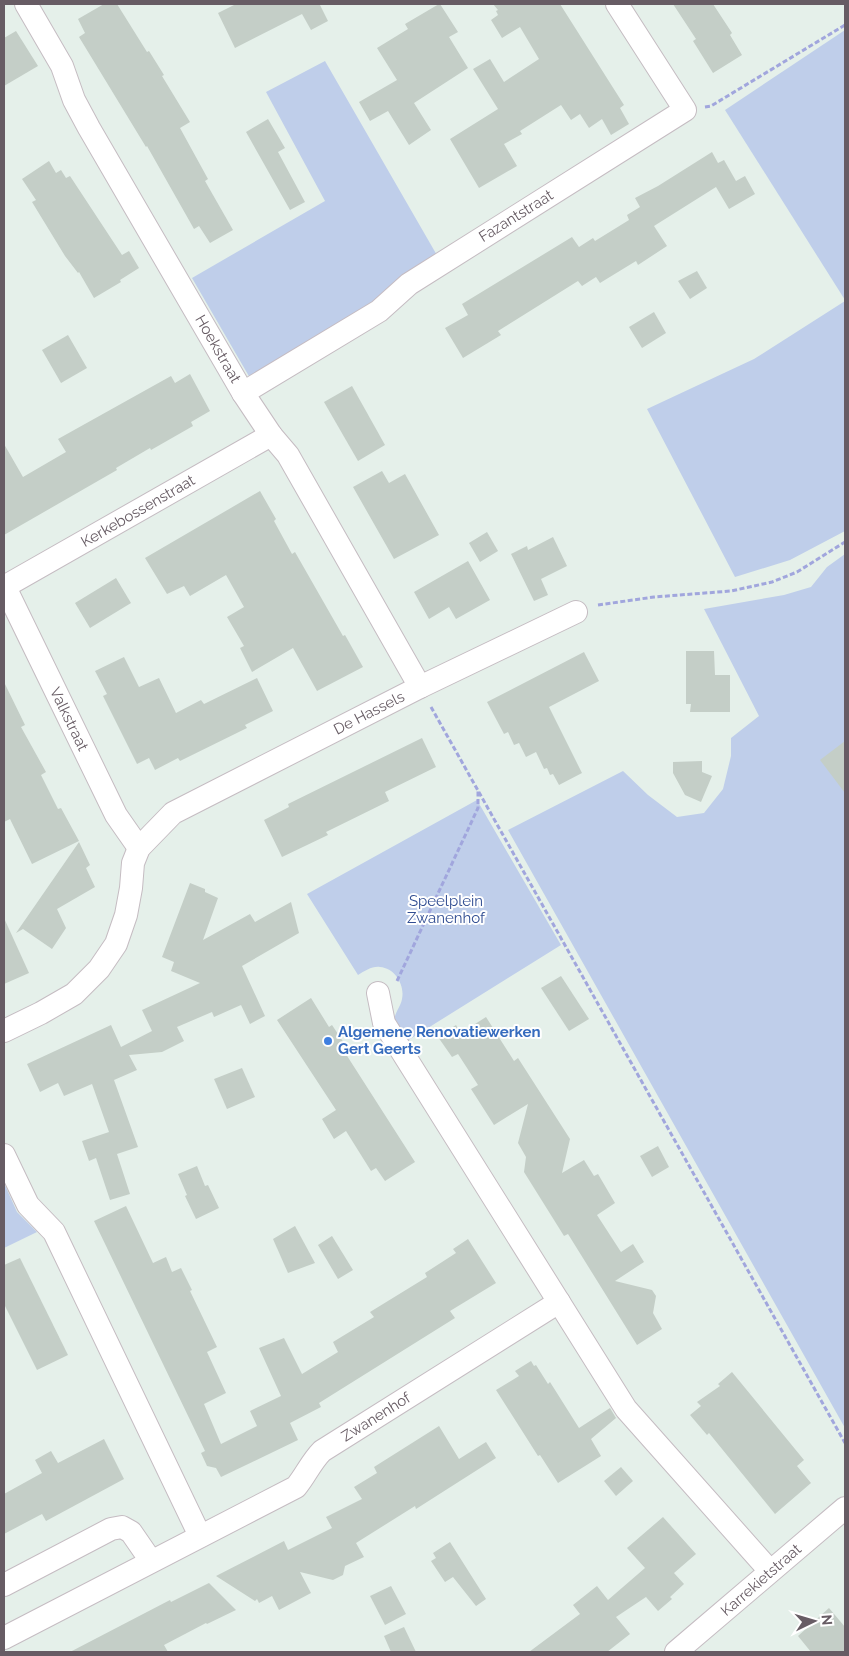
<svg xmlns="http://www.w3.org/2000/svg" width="849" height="1656" font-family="Raleway,sans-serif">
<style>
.green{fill:#bfceea}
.building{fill:#c4cec7}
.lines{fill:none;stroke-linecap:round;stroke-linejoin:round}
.minor-casing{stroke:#c5bcc2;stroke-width:24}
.path{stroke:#a1a6dd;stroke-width:3;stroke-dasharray:5 2.5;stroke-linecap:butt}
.minor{stroke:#fff;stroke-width:22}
.shop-dot{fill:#3f7fe0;stroke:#fff;stroke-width:2}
.labels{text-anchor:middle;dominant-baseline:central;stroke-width:4;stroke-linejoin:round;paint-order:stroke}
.street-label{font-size:15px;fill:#675c64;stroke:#fff}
.park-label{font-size:15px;fill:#304d92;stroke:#fff}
.shop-label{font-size:15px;font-weight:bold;fill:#366cbe;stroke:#fff;text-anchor:start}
</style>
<rect width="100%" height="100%" fill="#e5f0ea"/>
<!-- green -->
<g class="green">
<path d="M845,30V300L725,110Z"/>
<path d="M325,61L438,257L374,302L250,378L192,278L325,201L266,92Z"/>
<path d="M845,301V531L790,560L735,577L647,409L754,359Z"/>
<path d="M845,554V1428L508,830L623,771L648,795L677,817L704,813L723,789L731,756V738L759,716L704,609L784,595L811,587L827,567Z"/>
<path d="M477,800L561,945L407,1041L394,1021C395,1012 401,1006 402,999C405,985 395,968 380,967C372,966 365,971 358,975L307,894Z"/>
<path d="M4,1183L17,1212L37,1232L4,1248Z"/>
</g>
<!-- building -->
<g class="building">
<path d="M104,4H117L147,52L149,51L164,75L162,76L190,122L180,128L208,179L205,181L233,230L210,243L199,226L194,229L147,146L146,147L79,37L85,33L78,19Z"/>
<path d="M236,4H322L320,5L328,21L311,30L302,14L235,48L218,13Z"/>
<path d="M439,4H440L458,32L449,37L468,68L414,103L431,130L409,145L388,111L370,121L359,102L397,80L377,48L408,29L405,24Z"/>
<path d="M493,4H560L624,105L620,108L629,124L611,135L602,119L589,128L580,114L571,120L561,105L520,131L522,134L504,144L517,166L479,188L450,139L498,109L473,69L490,59L504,82L539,59L520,27L502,38L491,20L498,15L496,11L498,10Z"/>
<path d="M673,4H713L732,33L730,35L742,55L713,73L693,41L696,39Z"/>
<path d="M16,31L38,66L4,86V38Z"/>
<path d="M268,119L285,148L278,152L305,202L290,210L246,132Z"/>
<path d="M712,152L718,163L724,160L736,181L745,176L755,194L729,209L716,187L654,226L667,246L638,265L636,261L600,283L596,277L582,286L578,281L498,331L501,335L463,358L445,328L468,315L462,304L572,237L579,247L593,238L595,241L629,220L627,215L640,207L635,198L658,186Z"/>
<path d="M49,161L56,173L61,170L66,178L70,176L122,255L129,251L139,268L120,280L121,282L94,298L79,272L78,273L65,256L32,202L36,200L22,179Z"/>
<path d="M697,271L707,288L690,299L678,281Z"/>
<path d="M654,312L666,333L642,348L629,327Z"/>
<path d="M68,335L87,368L61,383L42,350Z"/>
<path d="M190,374L210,411L191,422L193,426L151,450L150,448L116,468L117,470L4,535V444L23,477L66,452L58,439L171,376L175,383Z"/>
<path d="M352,386L385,445L358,461L324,402Z"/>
<path d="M382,471L389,483L405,474L439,535L394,559L353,487Z"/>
<path d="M260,491L276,519L274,521L292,554L295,552L343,636L345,635L363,667L317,691L293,648L252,672L240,648L244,646L227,617L244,607L226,575L190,596L184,586L167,594L145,558Z"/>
<path d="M487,532L498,551L480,562L469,543Z"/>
<path d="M553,537L567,566L541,579L548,595L534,601L511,554L527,546L528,550Z"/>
<path d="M468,561L490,600L456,619L449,607L429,619L414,592Z"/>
<path d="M116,578L131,603L90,628L75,603Z"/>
<path d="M686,651H714L715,675H730V712H690L691,704H686Z"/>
<path d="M584,652L599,681L549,707L582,773L559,785L553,774L550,775L547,768L544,769L536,752L526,757L519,743L514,745L508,732L504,734L487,702Z"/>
<path d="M124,657L139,687L159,678L176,713L201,700L204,704L257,678L273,711L245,725L247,728L180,761L178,758L155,770L149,758L137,764L103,696L107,694L95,671Z"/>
<path d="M4,682L25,725L21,727L46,772L41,775L58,809L61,808L79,841L32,864L10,819L4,822Z"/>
<path d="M422,738L436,767L385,792L389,801L326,832L328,835L282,857L264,820L289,807L288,804Z"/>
<path d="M845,741V793L820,760Z"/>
<path d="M702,761V772L712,776L701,802L685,795L673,773V762Z"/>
<path d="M79,842L90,865L86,868L95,887L57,909L66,928L52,949L23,929L16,933Z"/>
<path d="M190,883L205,889V892L218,898L203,940L250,914L255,922L291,902L299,933L242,966L265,1016L250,1024L241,1005L214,1017L212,1012L177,1027L184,1041L162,1052L129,1055L137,1070L114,1080L138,1147L117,1154L130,1194L110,1200L96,1158L89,1161L82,1141L109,1132L92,1084L64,1096L58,1083L40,1092L27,1064L111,1025L121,1047L152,1031L142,1010L200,983L171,971L174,962L162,957Z"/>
<path d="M4,918L29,973L4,984Z"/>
<path d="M561,976L589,1019L569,1031L541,988Z"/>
<path d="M311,998L329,1027L332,1025L346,1046L342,1048L415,1162L385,1181L376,1168L371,1171L346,1131L334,1139L322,1119L336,1110L277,1020Z"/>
<path d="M486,1017L514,1061L518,1058L570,1139L562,1173L584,1160L594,1176L598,1174L615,1203L597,1215L621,1252L633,1244L644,1262L615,1281L652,1290L656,1296L653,1313L662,1329L637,1345L568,1234L564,1236L524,1172L526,1157L518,1143L528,1104L494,1125L471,1089L478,1085L458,1054L452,1057L438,1037L456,1025L461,1033Z"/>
<path d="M242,1068L255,1097L227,1109L214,1079Z"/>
<path d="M658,1146L669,1167L652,1177L640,1156Z"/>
<path d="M197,1166L205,1186L208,1185L219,1208L196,1219L185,1196L187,1195L178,1174Z"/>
<path d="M126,1206L153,1263L166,1257L172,1272L181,1268L192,1290L190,1291L217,1347L207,1352L226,1393L204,1404L221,1444L257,1426L250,1411L281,1396L259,1348L284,1338L302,1374L338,1352L333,1342L374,1317L370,1312L427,1277L425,1273L456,1253L453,1249L468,1239L496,1283L450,1311L455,1318L319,1403L321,1407L290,1423L298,1440L221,1477L216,1468L207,1466L201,1453L205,1451L94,1221Z"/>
<path d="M295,1226L315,1263L288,1273L273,1239Z"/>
<path d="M332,1236L353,1270L338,1279L318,1245Z"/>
<path d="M20,1258L68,1355L37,1370L4,1304V1265Z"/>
<path d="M531,1361L534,1366L536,1365L548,1384L550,1382L579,1428L610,1408L616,1418L591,1439L601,1456L558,1483L540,1455L538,1456L496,1390L519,1376L515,1371Z"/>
<path d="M732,1372L804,1460L797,1466L811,1483L775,1514L709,1433L707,1435L690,1415L701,1406L697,1402L720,1386L718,1384Z"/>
<path d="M439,1426L459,1459L486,1442L496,1458L416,1509L415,1506L356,1543L364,1557L345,1566L343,1575L333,1580L300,1572L311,1593L279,1610L272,1596L259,1603L257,1599L255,1601L216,1576L284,1541L288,1550L332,1528L326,1517L362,1499L354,1487L377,1473L374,1467Z"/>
<path d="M104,1439L124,1479L46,1521L42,1514L4,1534V1494L42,1473L35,1460L51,1451L58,1463Z"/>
<path d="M621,1467L633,1481L616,1496L604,1481Z"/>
<path d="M663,1517L696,1554L674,1573L684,1584L670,1597L672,1599L658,1611L646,1597L616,1617L630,1634L607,1652H529L580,1614L573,1605L597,1586L608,1600L645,1568L627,1548Z"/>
<path d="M450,1542L486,1599L476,1606L453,1577L445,1582L431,1561L436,1558L433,1553Z"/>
<path d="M209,1583L236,1610L207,1624L206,1623L164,1645L168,1652H70L170,1600L171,1602Z"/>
<path d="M391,1586L406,1614L385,1625L370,1596Z"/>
<path d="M829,1608L845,1627V1652H811L798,1636Z"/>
<path d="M404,1627L416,1652H391L384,1636Z"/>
</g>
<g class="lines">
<defs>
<g id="minor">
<path d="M26,4L62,66L74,100L89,128L243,393L271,435L288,455L420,687"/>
<path d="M243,393L379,311L409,284L685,110L617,4"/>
<path d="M4,587L271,435"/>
<path d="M5,587L116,815L139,848"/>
<path d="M378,993L384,1023L626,1409L770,1571"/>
<path d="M4,1031L41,1013L74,994L99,969L116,944L126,915L131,888L133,863L139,848L173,813L420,687L576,612"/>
<path d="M4,1155L28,1205L54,1232L200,1536"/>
<path d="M4,1585L111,1529L122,1527L131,1532L151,1561"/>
<path d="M4,1638L296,1487C306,1475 311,1462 322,1451L559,1302"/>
<path d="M676,1652L845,1508"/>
</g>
</defs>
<!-- minor casing -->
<use href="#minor" class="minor-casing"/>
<!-- path -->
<g class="path">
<path d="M705,107L711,106L845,25"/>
<path d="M598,605L654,597L731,591L772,582L797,572L845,542"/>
<path d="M431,707L845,1443"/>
<path d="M397,981L478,808V791"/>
</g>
<!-- minor -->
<use href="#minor" class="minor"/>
</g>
<!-- markers -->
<circle class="shop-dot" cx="328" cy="1041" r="5"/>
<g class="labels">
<!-- street labels -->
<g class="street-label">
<text transform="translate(516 216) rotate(-32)">Fazantstraat</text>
<text transform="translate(218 349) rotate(60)">Hoekstraat</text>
<text transform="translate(138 511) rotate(-30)">Kerkebossenstraat</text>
<text transform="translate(369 713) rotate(-27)">De Hassels</text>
<text transform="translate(69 719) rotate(64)">Valkstraat</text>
<text transform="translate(376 1417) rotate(-32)">Zwanenhof</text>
<text transform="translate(761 1580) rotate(-41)">Karrekietstraat</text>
</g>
<!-- park labels -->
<g class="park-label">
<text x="446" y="901">Speelplein<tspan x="446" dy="17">Zwanenhof</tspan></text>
</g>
<!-- shop labels -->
<g class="shop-label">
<text x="338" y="1032">Algemene Renovatiewerken<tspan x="338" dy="17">Gert Geerts</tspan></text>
</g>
</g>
<!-- border -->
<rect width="849" height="1656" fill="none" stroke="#675c64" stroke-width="10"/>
<!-- north arrow -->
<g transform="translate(814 1621) rotate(85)" stroke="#ffffff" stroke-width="4" paint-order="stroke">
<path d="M0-4L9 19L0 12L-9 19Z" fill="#675c64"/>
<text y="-8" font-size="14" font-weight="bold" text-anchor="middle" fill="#675c64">N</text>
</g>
</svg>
